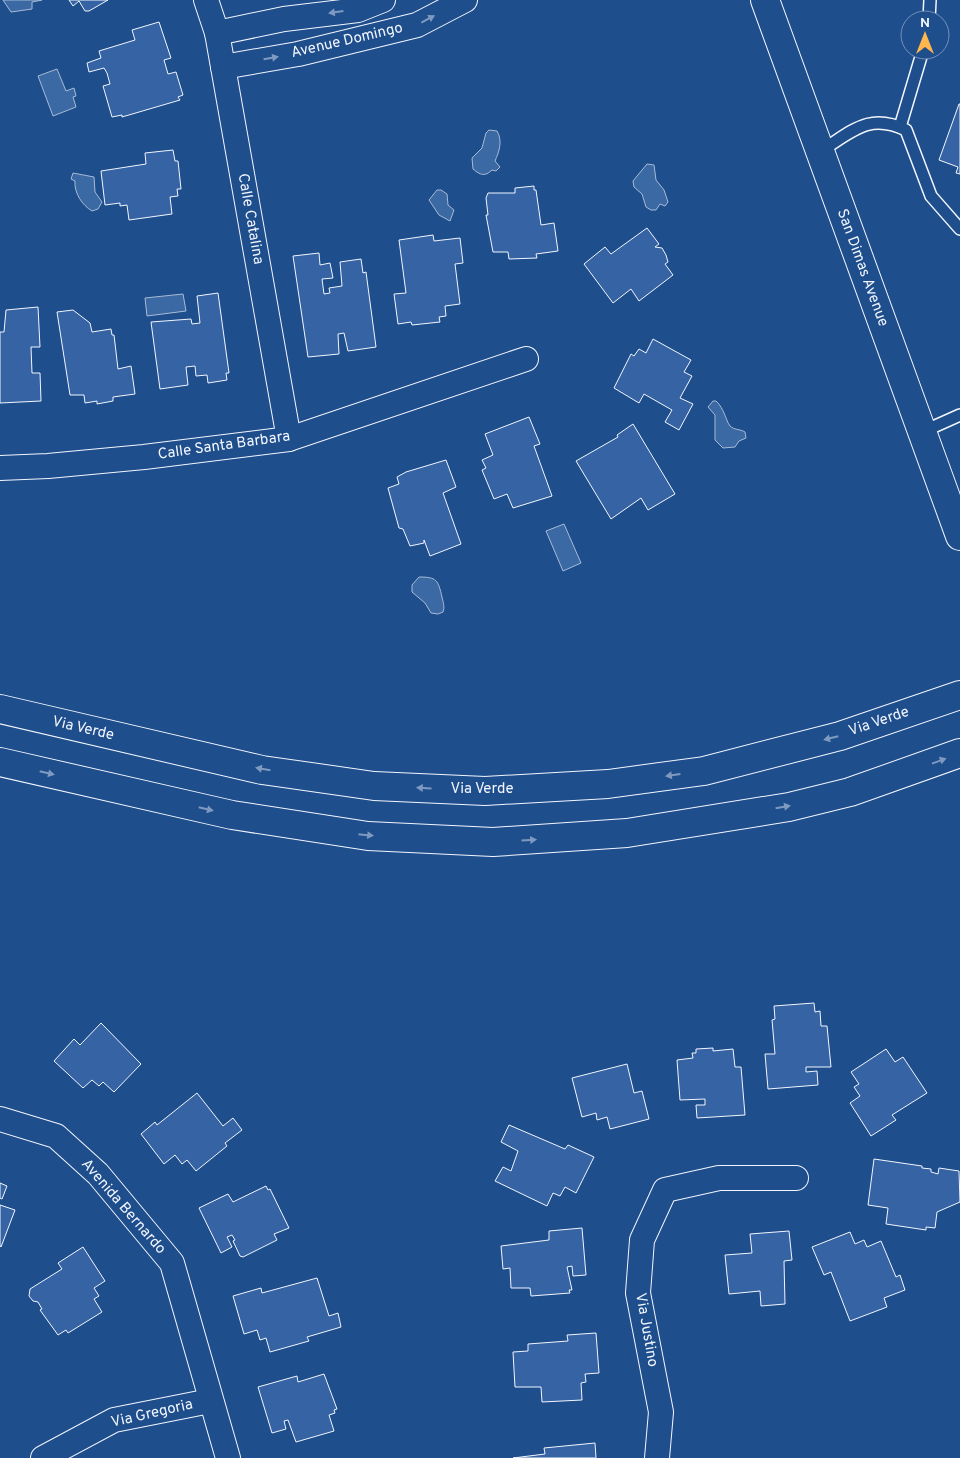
<svg xmlns="http://www.w3.org/2000/svg" width="960" height="1458" font-family="Overpass,sans-serif">
<style>
.water{fill:#3b69a3;stroke:#a8bbd7}
.building{fill:#3563a3;stroke:#f2f6ff}
.lines{fill:none;stroke-linecap:round;stroke-linejoin:round}
.service-casing{stroke:#f2f6ff;stroke-width:14}
.minor-casing{stroke:#f2f6ff;stroke-width:26}
.tertiary-casing{stroke:#f2f6ff;stroke-width:30}
.secondary-casing{stroke:#f2f6ff;stroke-width:30}
.service{stroke:#1f4e8c;stroke-width:11}
.minor{stroke:#1f4e8c;stroke-width:24}
.tertiary{stroke:#1f4e8c;stroke-width:28}
.secondary{stroke:#1f4e8c;stroke-width:28}
.oneway{fill:#7e9ac0}
.labels{text-anchor:middle;dominant-baseline:central;stroke-width:4;stroke-linejoin:round;paint-order:stroke}
.street-label{font-size:15px;fill:#f2f6ff;stroke:#1f4e8c}
</style>
<rect width="100%" height="100%" fill="#1f4e8c"/>
<!-- water -->
<g class="water">
<path d="M3,0H42L32,2V9L11,12Z"/>
<path d="M57,69L66,91L74,88L76,96L73,97L76,107L53,116L38,76Z"/>
<path d="M489,130L497,131C503,141 499,152 495,161L500,167L496,171L492,170C485,177 480,175 473,169L472,158L482,148L486,133Z"/>
<path d="M647,164L654,165L656,180L664,190L668,202L665,206L660,204L656,210H651L646,207L642,194L634,187L633,181Z"/>
<path d="M73,173L94,177L95,192L102,202L98,209L92,211C82,205 74,193 75,181L71,179Z"/>
<path d="M437,190H441L447,194L448,205L454,210L450,221L439,215L429,200Z"/>
<path d="M183,294L186,311L147,316L145,298Z"/>
<path d="M713,401H716C724,408 726,421 730,426C734,430 740,429 745,432L746,438L739,441L735,447L723,448L715,440V415L708,407Z"/>
<path d="M564,524L581,563L563,571L546,531Z"/>
<path d="M419,577C437,577 438,580 442,597C443,602 445,607 443,612L438,614L431,613L425,603L412,592V585Z"/>
</g>
<!-- building -->
<g class="building">
<path d="M69,0H108L89,11H85L79,1L73,6Z"/>
<path d="M159,22L171,58L164,60L168,74L176,72L183,95L178,97L180,100L122,117V115L112,117L103,86L110,84L107,73L104,68L89,72L87,63L101,58L99,51L135,40L132,30Z"/>
<path d="M959,104H960V174L956,173L958,167L939,160Z"/>
<path d="M173,150L175,161H178L181,189H177L178,196L170,197L172,214L129,220L127,205L120,206V203L105,205L101,171L146,164L145,153Z"/>
<path d="M534,186V190H536L541,225L554,223L558,251L536,254L537,258L509,259L508,252H493L486,215H488L486,198L488,193H515V188Z"/>
<path d="M647,228L659,244L655,247L662,248L666,255L668,262L665,264L673,275L639,301L631,289L613,303L584,264L605,247L611,254Z"/>
<path d="M433,235L434,241L460,238L463,263L455,264L460,304L445,306L446,316L439,317L440,322L412,325L411,322L398,324L394,294L406,293L399,240Z"/>
<path d="M319,253L320,265L330,263L333,278L322,279L324,294L330,293L329,288L342,286L340,262L361,259L363,273L366,272L376,347L348,351L344,333L338,334L339,354L308,357L293,256Z"/>
<path d="M218,293L229,373H226L227,380L208,383L207,375L196,376L195,366L186,367L188,385L160,389L151,322L191,319L192,324L200,323L197,296Z"/>
<path d="M38,307L40,347H31L32,373H40L41,401L0,403V332H4L6,310Z"/>
<path d="M73,310L90,323L92,332L111,329L112,335H114L118,369L131,366L135,394L113,397V401L97,404V401L85,403L84,395H70L57,312Z"/>
<path d="M653,339L691,360L684,372L692,376L680,398L693,404L679,430L665,422L672,410L644,394L639,403L614,388L631,354L634,356L639,349L646,353Z"/>
<path d="M529,417L540,444L534,446L552,496L513,508L507,494L494,499L482,470L486,468L482,460L493,455L485,434Z"/>
<path d="M633,424L675,494L648,510L641,498L611,519L576,461L618,437L617,435Z"/>
<path d="M446,460L456,487L443,493L461,544L430,556L424,540V543L410,546L403,529L399,528L388,488L399,484L397,477L406,472Z"/>
<path d="M814,1003L815,1012L820,1011L821,1026H827L831,1067H806V1072L817,1071L818,1085L768,1089L765,1054H775L772,1020L775,1019L774,1006Z"/>
<path d="M101,1023L141,1064L114,1092L103,1082L99,1086L92,1080L83,1088L54,1061L74,1039L80,1045Z"/>
<path d="M713,1048V1051L733,1049L735,1067H741L745,1115L697,1118L696,1105H705V1099L680,1100L677,1060L693,1058L692,1053H696V1049Z"/>
<path d="M886,1049L895,1062L903,1057L927,1093L892,1115L896,1120L871,1136L850,1103L860,1096L854,1087L859,1084L851,1072Z"/>
<path d="M627,1064L634,1093L642,1091L649,1119L610,1129L607,1117L597,1120L596,1113L582,1117L572,1078Z"/>
<path d="M197,1093L223,1126L233,1118L242,1130L225,1143L227,1146L196,1171L187,1160L182,1164L175,1155L164,1164L141,1134L155,1122L157,1125Z"/>
<path d="M509,1125L565,1149L568,1145L594,1157L576,1193L565,1187L560,1196L553,1193L547,1206L495,1181L503,1167L511,1171L518,1151L501,1142Z"/>
<path d="M874,1159L922,1166V1168L931,1169V1172L938,1174L939,1168L959,1171L960,1202L937,1212L935,1228L926,1227V1230L886,1224L888,1208L868,1205Z"/>
<path d="M0,1183L7,1186L2,1199L0,1198Z"/>
<path d="M266,1186L268,1190L270,1189L289,1228L274,1234L277,1240L243,1257L240,1256L233,1241L235,1240L232,1235L227,1237L232,1247L221,1253L199,1208L228,1194L233,1202Z"/>
<path d="M0,1205L15,1210L1,1247L0,1246Z"/>
<path d="M582,1228L586,1275L573,1276L572,1266L567,1267L572,1290H569L570,1293L531,1296L530,1288H511L510,1268L503,1269L501,1246L549,1240V1231Z"/>
<path d="M789,1231L792,1260L784,1261L785,1304L761,1306L760,1291L729,1294L725,1255L752,1253L750,1234Z"/>
<path d="M850,1232L855,1244L864,1240L867,1247L881,1241L896,1277L900,1275L905,1290L884,1298L887,1307L850,1321L831,1272L824,1275L812,1247Z"/>
<path d="M83,1247L105,1281L94,1288L99,1296L94,1299L102,1312L68,1333L66,1330L58,1335L40,1310L42,1309L38,1302L33,1301L29,1296L30,1289L62,1269L58,1263Z"/>
<path d="M317,1278L329,1316L338,1313L341,1327L307,1337L309,1341L270,1352L266,1338L260,1340L257,1330L244,1334L233,1296L261,1288L262,1293Z"/>
<path d="M596,1333L599,1373L585,1374L586,1382L581,1383L582,1400L542,1402L541,1387H515L513,1352L528,1351V1344L568,1341L567,1335Z"/>
<path d="M324,1374L337,1409L334,1410L335,1413L329,1415L334,1431L296,1442L288,1420L284,1421L286,1429L272,1433L258,1387L297,1376L298,1382Z"/>
<path d="M595,1443L596,1458H513L545,1454L544,1448Z"/>
</g>
<g class="lines">
<defs>
<g id="service">
<path d="M929,20L930,0"/>
<path d="M900,127L923,50"/>
<path d="M819,152C852,132 868,112 906,130L931,196L960,229"/>
<path d="M922,432L960,415"/>
</g>
<g id="minor">
<path d="M206,0L217,33L289,439"/>
<path d="M217,33L284,19L358,10L383,0"/>
<path d="M223,67L298,54L417,25L465,0"/>
<path d="M0,468L48,466L144,457L289,439L526,359"/>
<path d="M0,1119L56,1136L98,1174L172,1263L228,1458"/>
<path d="M43,1458L114,1420L210,1401"/>
<path d="M657,1458L661,1412L638,1293L642,1240L665,1190L719,1178H796"/>
</g>
<path id="tertiary" d="M765,0L960,536"/>
<g id="secondary">
<path d="M0,709L262,770L374,786L485,791L608,784L704,771L840,736L960,695"/>
<path d="M0,762L232,815L368,836L493,842L627,833L789,807L850,792L960,753"/>
</g>
</defs>
<!-- service casing -->
<use href="#service" class="service-casing"/>
<!-- minor casing -->
<use href="#minor" class="minor-casing"/>
<!-- tertiary casing -->
<use href="#tertiary" class="tertiary-casing"/>
<!-- secondary casing -->
<use href="#secondary" class="secondary-casing"/>
<!-- service -->
<use href="#service" class="service"/>
<!-- minor -->
<use href="#minor" class="minor"/>
<!-- tertiary -->
<use href="#tertiary" class="tertiary"/>
<!-- secondary -->
<use href="#secondary" class="secondary"/>
</g>
<!-- one-way arrows -->
<defs><path id="oneway-solid" d="M-6-.8H1V-3.2L6.5 0L1 3.2V.8H-6Z" transform="scale(1.25)"/></defs>
<g class="oneway">
<use href="#oneway-solid" transform="translate(336 12) rotate(172)"/>
<use href="#oneway-solid" transform="translate(428 19) rotate(-28)"/>
<use href="#oneway-solid" transform="translate(271 58) rotate(-10)"/>
<use href="#oneway-solid" transform="translate(831 738) rotate(166)"/>
<use href="#oneway-solid" transform="translate(939 761) rotate(-20)"/>
<use href="#oneway-solid" transform="translate(263 769) rotate(-170)"/>
<use href="#oneway-solid" transform="translate(47 773) rotate(13)"/>
<use href="#oneway-solid" transform="translate(673 775) rotate(172)"/>
<use href="#oneway-solid" transform="translate(424 788) rotate(-177)"/>
<use href="#oneway-solid" transform="translate(783 807) rotate(-10)"/>
<use href="#oneway-solid" transform="translate(206 809) rotate(13)"/>
<use href="#oneway-solid" transform="translate(366 835) rotate(6)"/>
<use href="#oneway-solid" transform="translate(529 840) rotate(-4)"/>
</g>
<g class="labels">
<!-- street labels -->
<g class="street-label">
<text transform="translate(347 41) rotate(-13)">Avenue Domingo</text>
<text transform="translate(250 219) rotate(80)">Calle Catalina</text>
<text transform="translate(862 268) rotate(70)">San Dimas Avenue</text>
<text transform="translate(224 446) rotate(-8)">Calle Santa Barbara</text>
<text transform="translate(879 722) rotate(-19)">Via Verde</text>
<text transform="translate(83 729) rotate(13)">Via Verde</text>
<text x="482" y="789">Via Verde</text>
<text transform="translate(123 1207) rotate(49)">Avenida Bernardo</text>
<text transform="translate(646 1330) rotate(80)">Via Justino</text>
<text transform="translate(152 1414) rotate(-13)">Via Gregoria</text>
</g>
</g>
<!-- north arrow -->
<g transform="translate(925 35)"><circle r="24" fill="#1f4e8c" stroke="#7391ba"/>
<path d="M0-4L9 19L0 12L-9 19Z" fill="#ffb74d"/>
<text y="-8" font-size="14" font-weight="bold" text-anchor="middle" fill="#f2f6ff">N</text>
</g>
</svg>
